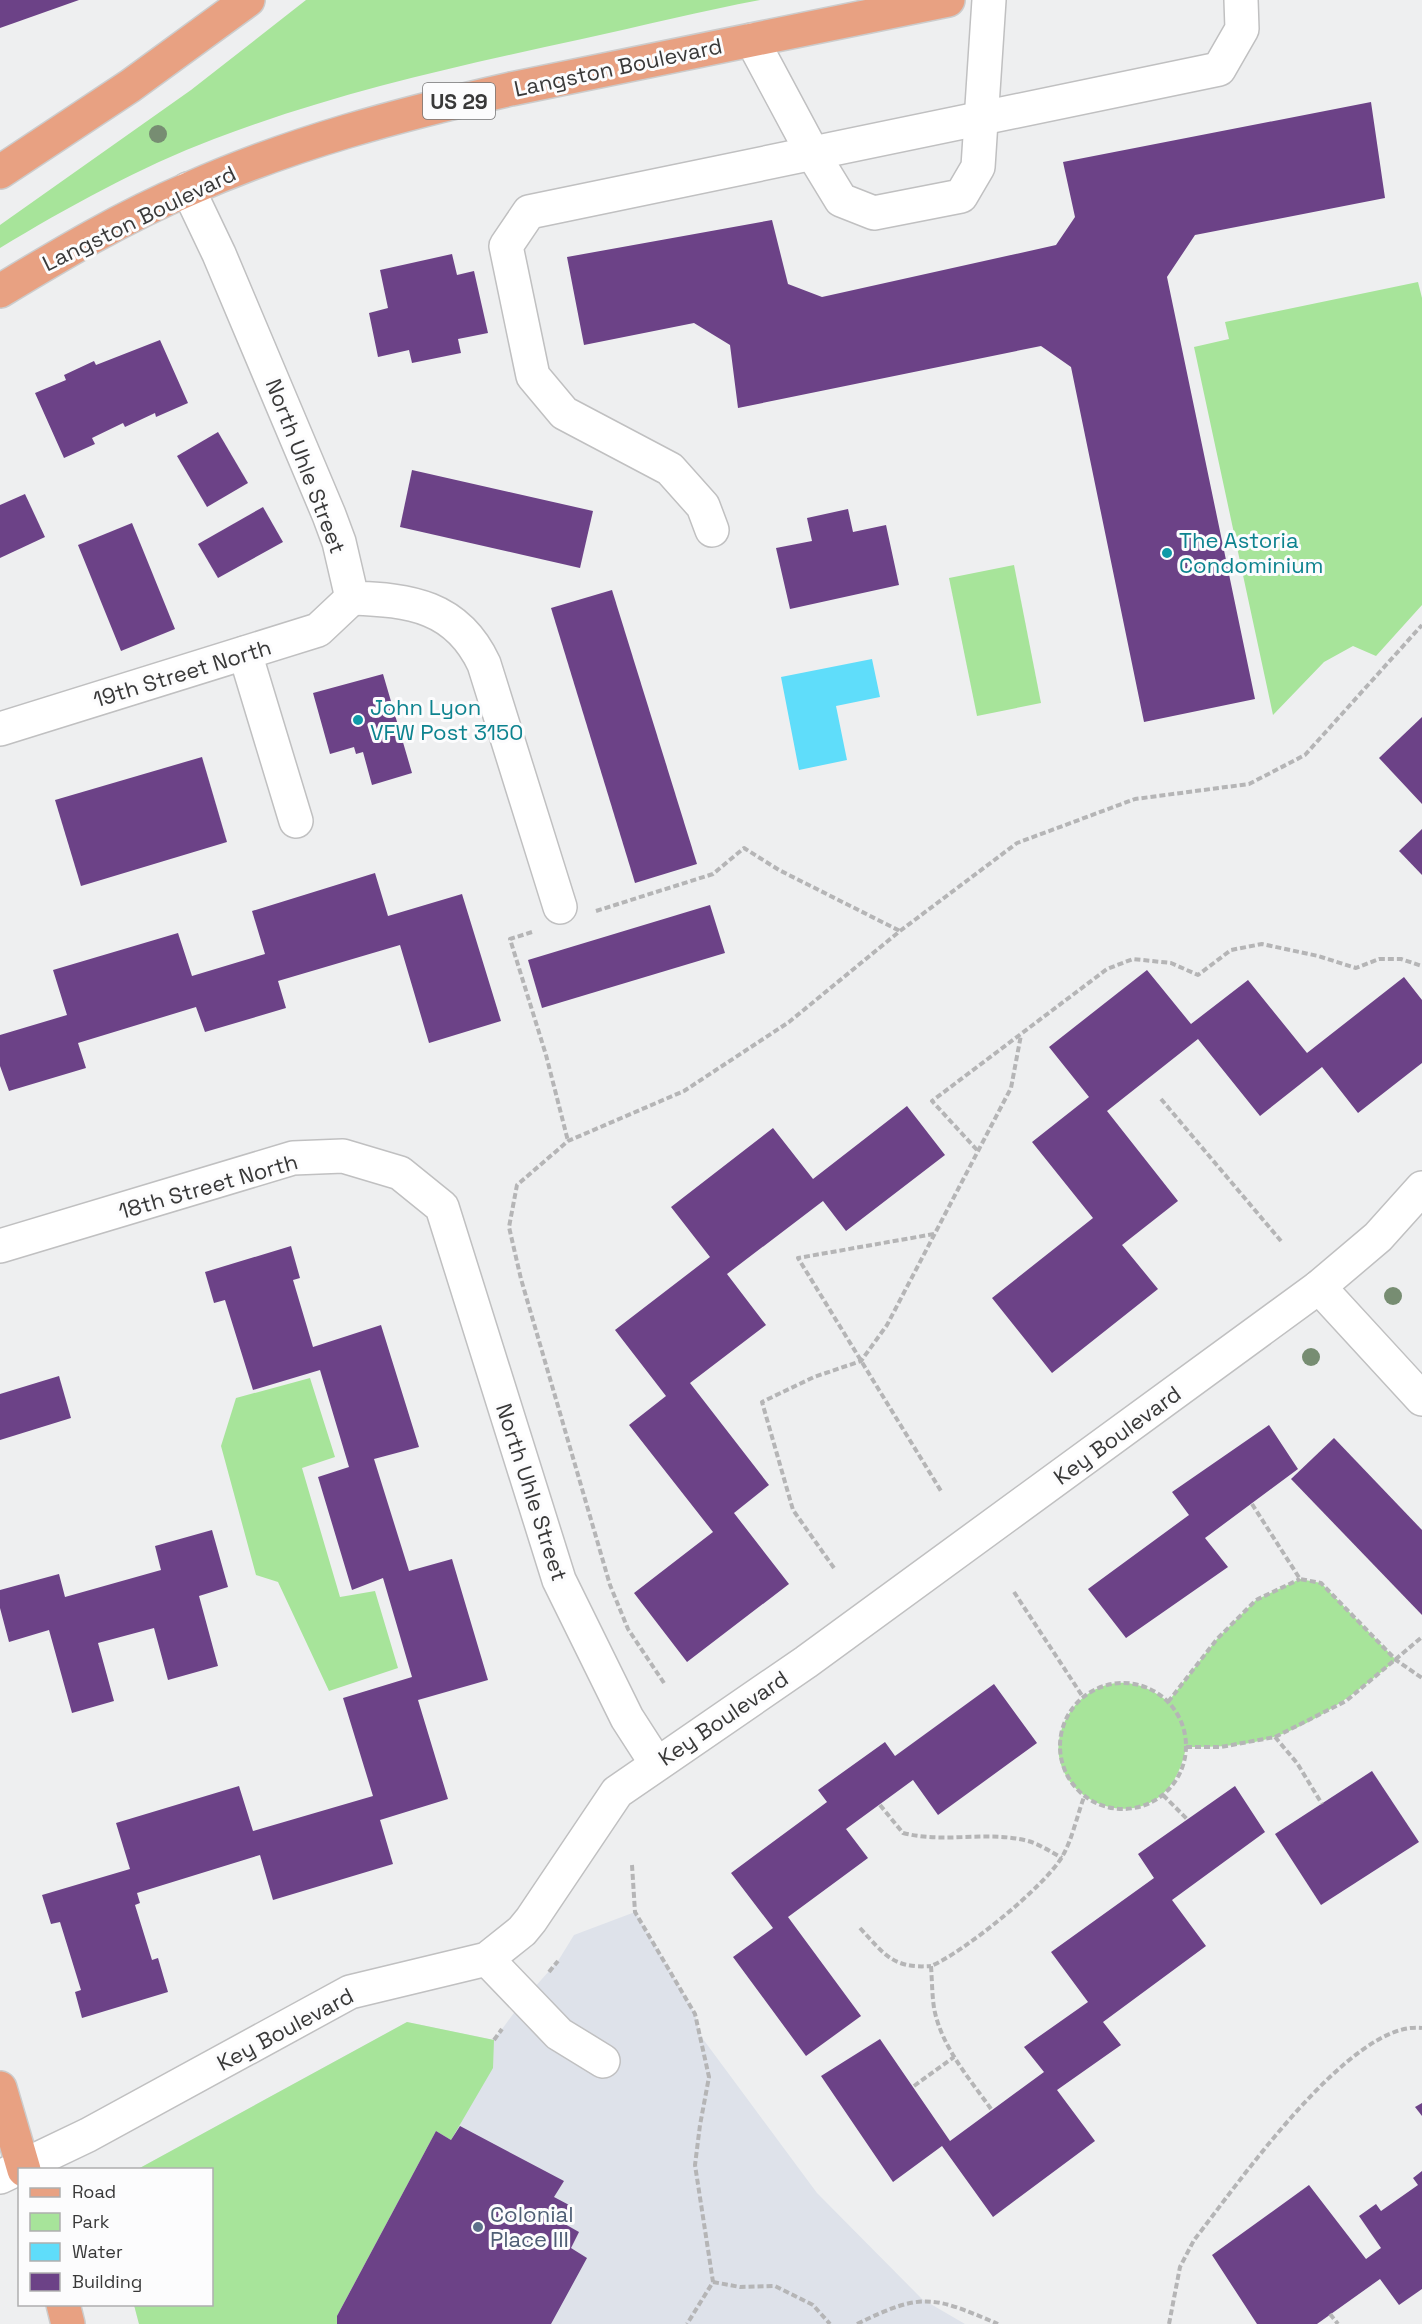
<svg xmlns="http://www.w3.org/2000/svg" width="1422" height="2324" font-family="'Space Grotesk',sans-serif">
<style>
.built{fill:#dee2ea}
.green{fill:#a7e49a}
.water{fill:#5fddfa}
.building{fill:#6c4287}
.lines{fill:none;stroke-linecap:round;stroke-linejoin:round}
.minor-casing{stroke:#c0c0c1;stroke-width:36}
.major-casing{stroke:#ccc;stroke-width:36}
.path{stroke:#b5b5b6;stroke-width:4;stroke-dasharray:6 3;stroke-linecap:butt}
.minor{stroke:#fff;stroke-width:33}
.major{stroke:#e8a182;stroke-width:33}
.tree{fill:#778d72}
.culture-dot{fill:#0f9aa8;stroke:#fcfcfd;stroke-width:2}
.service-dot{fill:#5c6f8a;stroke:#fcfcfd;stroke-width:2}
.labels{text-anchor:middle;dominant-baseline:central;stroke-width:6;stroke-linejoin:round;paint-order:stroke}
.shield{fill:#fcfcfd;stroke:#747474;stroke-width:1.5}
.shield-label{font-size:21px;font-weight:bold;fill:#393939}
.street-label{font-size:22px;fill:#393939;stroke:#fcfcfd}
.culture-label{font-size:22px;fill:#0d838f;stroke:#fcfcfd;text-anchor:start}
.service-label{font-size:22px;fill:#4e5e75;stroke:#fcfcfd;text-anchor:start}
</style>
<rect width="100%" height="100%" fill="#eeeff0"/>
<!-- built -->
<path class="built" d="M635,1912L695,2014L700,2035L817,2193L922,2299L965,2324H139L134,2305L212,2304V2170L138,2169L407,2022L494,2040L525,1998L558,1961L574,1935Z"/>
<!-- green -->
<g class="green">
<path d="M306,0H760C701,11 642,26 582,39C457,66 334,93 214,139C140,167 68,207 0,248V225L191,90Z"/>
<path d="M1418,282L1422,298V605L1376,656L1353,646L1324,662L1273,715L1194,347L1229,339L1225,322Z"/>
<path d="M1014,565L1041,703L977,716L949,578Z"/>
<path d="M310,1378L335,1457L302,1468L340,1597L375,1591L398,1668L329,1691L278,1582L256,1575L221,1446L236,1398Z"/>
<path d="M1300,1579L1321,1583L1396,1660C1361,1689 1319,1722 1274,1737C1246,1746 1215,1747 1186,1747C1165,1859 1027,1799 1065,1721C1072,1706 1085,1693 1101,1687C1125,1677 1149,1686 1168,1702L1217,1639L1256,1600Z"/>
<path d="M407,2022L494,2040L493,2068L451,2140L436,2131L337,2316V2324H139L134,2305L212,2304V2170L138,2169Z"/>
</g>
<!-- water -->
<path class="water" d="M872,659L880,697L836,706L847,760L799,770L781,677Z"/>
<!-- building -->
<g class="building">
<path d="M0,0H79L0,28Z"/>
<path d="M1371,102L1385,198L1195,235L1167,277L1255,699L1144,722L1071,367L1041,346L738,408L730,345L694,323L584,345L567,257L772,220L788,284L822,297L1056,245L1075,217L1063,162Z"/>
<path d="M452,254L457,275L474,271L488,333L458,339L461,353L412,363L409,350L378,357L369,313L388,308L380,270Z"/>
<path d="M160,340L188,403L156,417L155,413L125,427L123,423L92,438L95,444L64,458L35,393L66,380L64,375L94,361L96,365Z"/>
<path d="M218,432L248,483L207,507L177,456Z"/>
<path d="M412,470L593,511L580,568L400,527Z"/>
<path d="M25,494L45,537L0,558V505Z"/>
<path d="M263,507L283,542L218,578L198,544Z"/>
<path d="M848,509L853,532L886,525L899,585L790,609L776,548L812,541L807,518Z"/>
<path d="M132,523L175,629L121,651L78,545Z"/>
<path d="M612,590L697,864L635,883L551,608Z"/>
<path d="M383,674L412,773L372,785L363,752L356,754L354,747L330,754L313,693Z"/>
<path d="M1422,717V804L1379,758Z"/>
<path d="M202,757L227,842L81,886L55,800Z"/>
<path d="M1422,829V875L1399,851Z"/>
<path d="M375,873L388,916L462,894L501,1021L429,1043L400,945L278,981L286,1008L205,1032L196,1007L78,1043L86,1068L9,1091L0,1066V1035L67,1015L53,970L178,933L192,976L265,954L252,911Z"/>
<path d="M710,905L725,953L542,1008L528,960Z"/>
<path d="M1147,970L1191,1024L1248,980L1307,1053L1404,977L1422,1000V1063L1358,1113L1322,1067L1260,1116L1198,1039L1107,1111L1178,1201L1122,1245L1158,1289L1052,1373L992,1298L1093,1218L1032,1142L1089,1097L1049,1047Z"/>
<path d="M907,1106L945,1155L846,1231L823,1201L727,1274L766,1325L690,1383L769,1485L734,1513L789,1584L687,1662L634,1593L713,1532L629,1425L666,1396L615,1330L710,1257L671,1207L773,1128L813,1179Z"/>
<path d="M291,1246L300,1278L293,1280L313,1347L381,1325L419,1447L374,1459L409,1571L452,1559L488,1680L418,1700L448,1799L380,1820L393,1864L273,1900L260,1855L137,1893L140,1903L135,1905L152,1960L158,1958L168,1992L82,2018L75,1992L81,1990L60,1922L51,1924L42,1895L130,1869L116,1823L239,1786L253,1831L373,1796L343,1698L412,1677L383,1578L352,1590L318,1477L349,1467L320,1370L253,1390L225,1300L214,1303L205,1272Z"/>
<path d="M59,1376L71,1418L0,1440V1394Z"/>
<path d="M1269,1425L1298,1469L1205,1538L1228,1567L1126,1638L1088,1589L1189,1515L1172,1492Z"/>
<path d="M1334,1438L1422,1530V1615L1291,1479Z"/>
<path d="M212,1530L228,1587L199,1596L218,1666L168,1680L154,1628L98,1643L114,1701L72,1713L49,1630L9,1642L0,1608V1590L59,1574L65,1597L161,1570L155,1546Z"/>
<path d="M994,1684L1037,1743L938,1815L913,1780L846,1829L868,1858L788,1917L861,2016L806,2056L733,1957L773,1928L731,1873L827,1802L818,1790L885,1742L895,1756Z"/>
<path d="M1372,1771L1419,1842L1321,1905L1275,1834Z"/>
<path d="M1235,1786L1265,1832L1172,1900L1206,1946L1103,2022L1121,2045L1057,2090L1095,2141L993,2217L942,2146L893,2182L821,2076L880,2039L950,2141L1044,2072L1024,2047L1088,2002L1051,1952L1154,1878L1138,1854Z"/>
<path d="M1422,2103V2116L1415,2107Z"/>
<path d="M460,2126L564,2181L554,2197L571,2206L563,2223L579,2232L571,2248L587,2258L551,2324H337V2316L436,2131L451,2140Z"/>
<path d="M1422,2171V2289L1399,2305L1380,2279L1317,2324H1257L1212,2255L1309,2185L1366,2259L1381,2248L1359,2216L1376,2204L1381,2211L1418,2185L1413,2178Z"/>
</g>
<g class="lines">
<defs>
<g id="minor">
<path d="M752,40L813,154L841,200L874,213L961,196L978,167L989,0"/>
<path d="M188,189L219,254L329,515L339,542L352,598C410,600 457,606 484,664L560,907"/>
<path d="M712,530L703,506L670,469L564,413L533,376L506,246L529,212L1219,69L1242,29L1241,0"/>
<path d="M245,653L296,821"/>
<path d="M0,729L318,630L352,598"/>
<path d="M0,1246L293,1158L343,1156L400,1173L442,1207L559,1580L627,1718L656,1763"/>
<path d="M1319,1287L1422,1399"/>
<path d="M487,1959L559,2034L603,2061"/>
<path d="M0,2177L88,2135L350,1992L487,1959L522,1931L531,1920L617,1792L806,1662L1319,1287L1378,1237L1422,1188"/>
</g>
<g id="major">
<path d="M0,172L130,86L248,0"/>
<path d="M0,291C61,254 123,217 189,189C292,143 401,114 511,89L948,0"/>
<path d="M0,2088L24,2170"/>
<path d="M63,2304L68,2324"/>
</g>
</defs>
<!-- minor casing -->
<use href="#minor" class="minor-casing"/>
<!-- major casing -->
<use href="#major" class="major-casing"/>
<!-- path -->
<g class="path">
<path d="M596,911L713,874L744,848L779,870L900,931"/>
<path d="M532,932L510,939L546,1055L568,1141"/>
<path d="M1161,1099L1281,1241"/>
<path d="M977,1150L932,1101L1107,969L1133,959L1171,963L1198,975L1231,950L1262,944L1318,956L1356,968L1379,959H1401L1422,966"/>
<path d="M934,1234L798,1258L941,1491"/>
<path d="M1252,1504L1300,1579L1321,1583L1396,1660L1422,1678"/>
<path d="M834,1568L793,1510L762,1402L814,1377L861,1361L887,1325L1011,1088L1021,1035"/>
<path d="M1014,1592L1083,1697"/>
<circle cx="1123" cy="1746" r="63"/>
<path d="M664,1683L628,1629L610,1585L521,1279L509,1227L517,1185L568,1141L684,1091L789,1022L900,931L1017,843L1135,799L1249,784L1305,755L1422,625"/>
<path d="M1168,1702L1217,1639L1256,1600L1300,1579"/>
<path d="M1275,1737L1297,1763L1322,1804"/>
<path d="M1186,1747H1221L1275,1737L1346,1701L1422,1637"/>
<path d="M1163,1795L1188,1820"/>
<path d="M880,1805L903,1833C946,1844 986,1830 1028,1841C1039,1844 1051,1852 1062,1858"/>
<path d="M632,1865L635,1912L695,2014L709,2077L700,2125L695,2165L713,2282L687,2324"/>
<path d="M860,1928C884,1954 893,1969 931,1966"/>
<path d="M549,1972L558,1961"/>
<path d="M494,2040L502,2029"/>
<path d="M914,2086L954,2057"/>
<path d="M991,2109C969,2078 941,2046 934,2008C932,1994 932,1980 931,1966C964,1952 1043,1888 1062,1857C1072,1840 1077,1816 1084,1797"/>
<path d="M713,2282L740,2287L775,2286L813,2305L830,2324"/>
<path d="M1330,2314L1338,2324"/>
<path d="M857,2324C922,2292 933,2296 998,2324"/>
<path d="M1169,2324L1180,2267L1194,2240C1236,2187 1351,2019 1422,2028"/>
</g>
<!-- minor -->
<use href="#minor" class="minor"/>
<!-- major -->
<use href="#major" class="major"/>
</g>
<!-- trees -->
<g class="tree">
<circle cx="158" cy="134" r="9"/>
<circle cx="1393" cy="1296" r="9"/>
<circle cx="1311" cy="1357" r="9"/>
</g>
<!-- markers -->
<g class="culture-dot">
<circle cx="1167" cy="553" r="6"/>
<circle cx="358" cy="720" r="6"/>
</g>
<circle class="service-dot" cx="478" cy="2227" r="6"/>
<g class="labels">
<!-- shield labels -->
<rect class="shield" x="423" y="83" width="72" height="36" rx="4.5"/>
<g class="shield-label">
<text x="459" y="101">US 29</text>
</g>
<!-- street labels -->
<g class="street-label">
<text transform="translate(618 67) rotate(-12)">Langston Boulevard</text>
<text transform="translate(139 218) rotate(-26)">Langston Boulevard</text>
<text transform="translate(306 466) rotate(69)">North Uhle Street</text>
<text transform="translate(182 673) rotate(-17)">19th Street North</text>
<text transform="translate(208 1186) rotate(-16)">18th Street North</text>
<text transform="translate(1117 1435) rotate(-36)">Key Boulevard</text>
<text transform="translate(532 1492) rotate(72)">North Uhle Street</text>
<text transform="translate(723 1718) rotate(-34)">Key Boulevard</text>
<text transform="translate(285 2029) rotate(-28)">Key Boulevard</text>
</g>
<!-- culture labels -->
<g class="culture-label">
<text x="1179" y="540">The Astoria<tspan x="1179" dy="25">Condominium</tspan></text>
<text x="370" y="707">John Lyon<tspan x="370" dy="25">VFW Post 3150</tspan></text>
</g>
<!-- service labels -->
<g class="service-label">
<text x="490" y="2214">Colonial<tspan x="490" dy="25">Place III</tspan></text>
</g>
</g>
<!-- legend -->
<rect x="18" y="2168" width="195" height="138" fill="#fcfcfd" stroke="#aeaeaf" stroke-width="1.5"/>
<rect x="30" y="2188" width="30" height="9" fill="#e8a182" stroke="#aeaeaf" stroke-width="1.5"/>
<text x="72" y="2198" font-size="18" fill="#393939">Road</text>
<rect x="30" y="2213" width="30" height="18" fill="#a7e49a" stroke="#aeaeaf" stroke-width="1.5"/>
<text x="72" y="2228" font-size="18" fill="#393939">Park</text>
<rect x="30" y="2243" width="30" height="18" fill="#5fddfa" stroke="#aeaeaf" stroke-width="1.5"/>
<text x="72" y="2258" font-size="18" fill="#393939">Water</text>
<rect x="30" y="2273" width="30" height="18" fill="#6c4287" stroke="#aeaeaf" stroke-width="1.5"/>
<text x="72" y="2288" font-size="18" fill="#393939">Building</text>
</svg>
